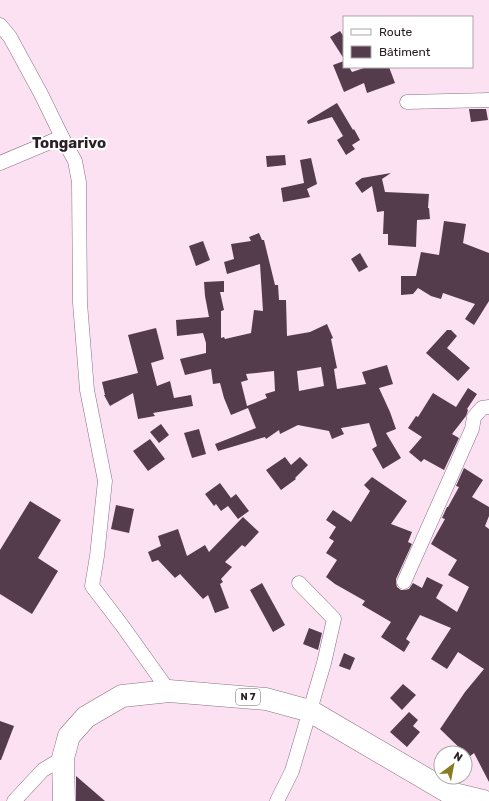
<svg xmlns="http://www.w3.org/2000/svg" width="489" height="801" font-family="Rubik,sans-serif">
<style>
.building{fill:#553c4d;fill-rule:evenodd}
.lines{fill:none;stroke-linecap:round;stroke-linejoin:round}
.minor-casing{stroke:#8c7082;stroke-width:15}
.primary-casing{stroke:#8c7082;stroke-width:23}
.minor{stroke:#fff;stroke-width:14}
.primary{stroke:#fff;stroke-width:22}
.labels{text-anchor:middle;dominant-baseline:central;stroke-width:4;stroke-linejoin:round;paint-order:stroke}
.shield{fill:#fff;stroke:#6b6368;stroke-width:1}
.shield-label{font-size:10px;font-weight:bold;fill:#2c2027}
.district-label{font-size:15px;font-weight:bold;fill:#2c2027;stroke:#fff}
</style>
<rect width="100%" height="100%" fill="#fbe1f1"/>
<!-- building -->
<g class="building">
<path d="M340,31L344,37V59L330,37Z"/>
<path d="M344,61V67H349L352,72L367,67H389L395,83L367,93L364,83L344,92L333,65Z"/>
<path d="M337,103L353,130L354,129L360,140L352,145L355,149L346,155L337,140L343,136L332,117L308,124L307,121Z"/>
<path d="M469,109H486L488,120L471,122Z"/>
<path d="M285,155L286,165L267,167L266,156Z"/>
<path d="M311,158L317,184L307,189L310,197L283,202L281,188L304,183L300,160Z"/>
<path d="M391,173L382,179L385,192L429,194L428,208H429L430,219L417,220L416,247L388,245V234H383L384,211L377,212L372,186L362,193L355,183L362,178Z"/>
<path d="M444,221L466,224L463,243L489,253V301L474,325L465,319L475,304L443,293L441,299L431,296L418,288L413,294L401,295V276H416L421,252L439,255Z"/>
<path d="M259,233L262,240H264L275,285H278L279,300H286L287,336L310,332L327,324L333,338L331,339L337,368L334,369L337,389L366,384L362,372L387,365L393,384L379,388L390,412L396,429L386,433L401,458L383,469L372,449L377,446L369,423L341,428L344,434L332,439L329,431L298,425L280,434L279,430L266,439L265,437L218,451L215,444L256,428L248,408L231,415L224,398L220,383L213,384L211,369L185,375L180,359L206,353V343L203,333L177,336L176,320L209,317L205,296L204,282L224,281V292H220L224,310L221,311V338L224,337L225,339L251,333L254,310L263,311L260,264L227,274L224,262L234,259L231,244L251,241L249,237ZM321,367L324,386L299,391L297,371ZM274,371L275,391L265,394L267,398L247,406L241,382L248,380L246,374Z"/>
<path d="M203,241L210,260L196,266L189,246Z"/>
<path d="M360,253L368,267L359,272L351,259Z"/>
<path d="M156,328L164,359L151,363L157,386L170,381L174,398L191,395L193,406L153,413L155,416L138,419L133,393L110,406L104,395H105L102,382L138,373L128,335Z"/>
<path d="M447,330H451L457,336L447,348L470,368L458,381L426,353Z"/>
<path d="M468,388L477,394L467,409L468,410L466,416L452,434L459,438L444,470L424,459L421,462L409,452L422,437L408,428L416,416L418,417L433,393L456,407Z"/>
<path d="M161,424L169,435L159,443L150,432Z"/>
<path d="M199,429L206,454L192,458L184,433Z"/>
<path d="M150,439L165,459L148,471L133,451Z"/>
<path d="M285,457L291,465L300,457L308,465L295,478L296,479L281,490L266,470Z"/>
<path d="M464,468L483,480L472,497L489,507V516L485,526L489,529V782L474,753L469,757L440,729L465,692L484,669L458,652L447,669L431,659L451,628L420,615L406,639L410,642L404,652L381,637L391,622L362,605L365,601L335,584L326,577L337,560L326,553L334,541L329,538L336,527L326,520L333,510L351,522L370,491L364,485L372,477L407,501L391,524L412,532L408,542L412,544L396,579V583L397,587L401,590H405L409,589L413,583L422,588L427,577L443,585L436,598L457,612L469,587L448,575L457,560L431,544L445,519L442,518L447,507H448L459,487L456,486Z"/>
<path d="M220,483L231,498L236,494L249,511L238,519L228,506L221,511L216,504L214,506L205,494Z"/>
<path d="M30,501L61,520L38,558L58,571L32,614L0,594V550Z"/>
<path d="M116,505L134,509L129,533L111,529Z"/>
<path d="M243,517L259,532L245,547L242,545L225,562L232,567L221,579L223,582L220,584L229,608L215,613L208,595L203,599L180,574L175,578L158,560L152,562L148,552L161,546L158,536L178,529L187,556L205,545L209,552Z"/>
<path d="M262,583L285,625L273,632L250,590Z"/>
<path d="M309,628L322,633L318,650L303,644Z"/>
<path d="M344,653L355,658L350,670L339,666Z"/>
<path d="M403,684L416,695L402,710L390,698Z"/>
<path d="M409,712L418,720L413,726L420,732L407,747L390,732Z"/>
<path d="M0,721L14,726L1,760H0Z"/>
<path d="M76,776L105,801H76Z"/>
</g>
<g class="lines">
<defs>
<g id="minor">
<path d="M0,25L10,37L41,94L62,137L75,161L79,182L80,303L87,390L105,481L97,556L92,586L121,624L169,691"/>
<path d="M407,102L489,100"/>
<path d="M0,163L62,137"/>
<path d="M404,582L472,429L474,417L482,408L489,407"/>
<path d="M14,801L43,770L63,758"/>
<path d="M277,801L292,771L324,663L334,619L299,583"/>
</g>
<path id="primary" d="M64,801L63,758L69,736L86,717L122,696L169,691L266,699L310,711L450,793L483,801"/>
</defs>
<!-- minor casing -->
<use href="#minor" class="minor-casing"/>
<!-- primary casing -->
<use href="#primary" class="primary-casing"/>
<!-- minor -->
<use href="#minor" class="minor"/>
<!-- primary -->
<use href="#primary" class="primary"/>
</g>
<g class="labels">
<!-- shield labels -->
<rect class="shield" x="236" y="689" width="24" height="16" rx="3"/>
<g class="shield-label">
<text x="248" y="697">N 7</text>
</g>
<!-- district labels -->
<g class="district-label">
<text x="69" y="143">Tongarivo</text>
</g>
</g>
<!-- legend -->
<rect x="343" y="16" width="130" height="52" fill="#ffffff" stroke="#aba6a9"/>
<rect x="351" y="29" width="20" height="6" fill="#ffffff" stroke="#aba6a9"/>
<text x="379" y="36" font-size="12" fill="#2c2027">Route</text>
<rect x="351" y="46" width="20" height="12" fill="#553c4d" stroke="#aba6a9"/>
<text x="379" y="56" font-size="12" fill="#2c2027">Bâtiment</text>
<!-- north arrow -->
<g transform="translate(453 765) rotate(32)"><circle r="19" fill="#ffffff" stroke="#aba6a9"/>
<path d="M0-3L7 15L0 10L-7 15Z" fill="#8a7c22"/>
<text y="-6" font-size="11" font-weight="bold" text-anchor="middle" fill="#2c2027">N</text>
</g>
</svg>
